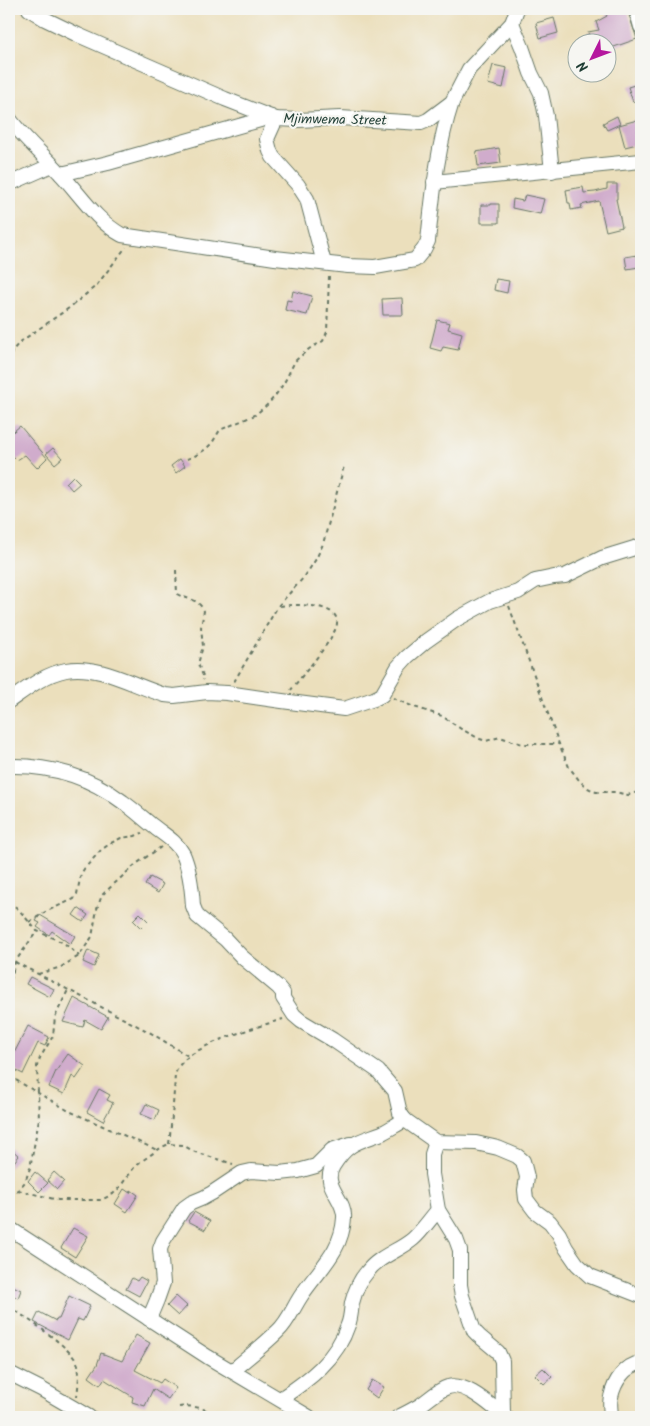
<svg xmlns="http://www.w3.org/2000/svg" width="650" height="1426" font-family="Kalam,sans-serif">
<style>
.building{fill:#d0accc}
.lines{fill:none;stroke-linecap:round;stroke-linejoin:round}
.minor-casing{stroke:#667664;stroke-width:16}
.path{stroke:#667664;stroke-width:2;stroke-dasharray:4 4;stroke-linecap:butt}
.minor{stroke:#fff;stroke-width:14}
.labels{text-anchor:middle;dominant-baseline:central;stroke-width:4.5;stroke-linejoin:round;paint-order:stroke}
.street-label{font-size:14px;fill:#1f3d34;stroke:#f6f6f2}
</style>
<rect width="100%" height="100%" fill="#f6f6f2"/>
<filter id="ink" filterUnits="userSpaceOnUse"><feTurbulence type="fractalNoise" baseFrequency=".02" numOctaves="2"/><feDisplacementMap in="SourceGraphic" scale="10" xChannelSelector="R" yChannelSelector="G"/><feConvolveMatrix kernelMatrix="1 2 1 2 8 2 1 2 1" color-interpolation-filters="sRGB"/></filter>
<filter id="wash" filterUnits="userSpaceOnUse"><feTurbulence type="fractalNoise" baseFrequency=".0096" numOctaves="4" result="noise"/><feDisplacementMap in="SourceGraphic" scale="20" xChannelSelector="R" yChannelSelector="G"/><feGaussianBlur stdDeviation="1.12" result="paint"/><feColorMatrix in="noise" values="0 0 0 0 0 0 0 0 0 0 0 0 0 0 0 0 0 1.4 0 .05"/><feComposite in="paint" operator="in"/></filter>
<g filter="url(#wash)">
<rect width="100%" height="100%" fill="#ebdfbc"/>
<g id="blocks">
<!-- building -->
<g class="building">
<path d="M604,9H627L637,39L608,49V42H588L586,35L589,34L588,32L599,30L596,22L607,16Z"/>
<path d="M554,18L558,33L540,38L536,23Z"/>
<path d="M493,65L507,68L503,88L488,84Z"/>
<path d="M641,83V99L633,102L628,87Z"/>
<path d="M617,116L620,124L607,130L603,123Z"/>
<path d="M641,119V143L625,147L619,125Z"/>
<path d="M499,148L501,163L478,166L476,152Z"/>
<path d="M607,184H617V199H616L622,227L606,231L599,201L581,205L582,208L571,210L570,203H568L566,190L583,187L584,193L595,192L607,189Z"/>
<path d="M525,195L544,199L540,214L512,208L513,199L523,201Z"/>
<path d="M491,204H499V223H481V205H491Z"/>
<path d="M637,255L639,267L627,269L625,257Z"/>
<path d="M496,279L509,281L507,293L494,290Z"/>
<path d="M293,291L312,296L307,315L285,310L287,300L291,301Z"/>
<path d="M402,298L403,315H383L382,299Z"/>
<path d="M437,320L450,323L448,329L462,333L458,350L443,347L441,351L430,348Z"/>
<path d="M20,426L47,458L37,468L25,455L17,460L13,456L9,459V435Z"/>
<path d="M53,448L62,458L55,464L46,454Z"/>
<path d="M180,459L185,466L176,473L171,466Z"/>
<path d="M73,476L80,483L72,490L66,483Z"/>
<path d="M150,877L163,884L158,893L145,885Z"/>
<path d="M78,908L88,915L83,922L73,915Z"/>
<path d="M140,913L148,921L141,928L133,920Z"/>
<path d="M40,915L75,936L70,944L52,931L49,935L37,927L40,923L36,921Z"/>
<path d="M88,950L99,955L94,967L83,962Z"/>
<path d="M30,977L54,989L50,997L26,984Z"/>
<path d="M74,998L108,1017L101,1029L85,1020L83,1027L63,1022Z"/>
<path d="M28,1026L49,1037L45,1046L38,1043L23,1074L9,1067V1063Z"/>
<path d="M68,1054L85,1066L76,1079L72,1076L64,1094L49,1087L56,1071Z"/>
<path d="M99,1089L110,1095L107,1100L113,1103L103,1121L87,1112Z"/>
<path d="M146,1104L159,1110L155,1120L141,1114Z"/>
<path d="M9,1147L19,1156L9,1168Z"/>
<path d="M35,1172L48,1183L39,1192L28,1181Z"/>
<path d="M54,1172L64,1181L57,1189L47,1180Z"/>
<path d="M124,1189L130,1193L131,1190L138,1195L127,1212L115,1204Z"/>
<path d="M194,1212L210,1221L205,1230L188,1221Z"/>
<path d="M73,1228L88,1236L75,1257L61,1248Z"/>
<path d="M140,1277L147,1281L139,1296L126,1289L132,1278L137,1281Z"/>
<path d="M9,1284L21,1290L18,1298L9,1294Z"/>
<path d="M69,1296L90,1306L83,1321L78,1319L68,1340L34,1322L39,1312L56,1321L57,1319H59Z"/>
<path d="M176,1296L187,1306L178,1316L167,1306Z"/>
<path d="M136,1335L150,1343L135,1370L160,1383L163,1379L176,1388L168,1399L153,1389L145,1406L132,1402L133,1397L104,1379L100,1385L89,1377L97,1365L101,1353L122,1361Z"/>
<path d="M543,1368L552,1377L544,1384L535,1375Z"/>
<path d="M372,1380L384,1387L377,1398L366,1390Z"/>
</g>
</g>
</g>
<g filter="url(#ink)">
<use href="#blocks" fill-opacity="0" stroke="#667664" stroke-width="1"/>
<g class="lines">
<defs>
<g id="minor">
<path d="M29,9L45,19L78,35L225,99L276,119L299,120L340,118L421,123L428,120L452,102L469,69L512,23L517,9"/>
<path d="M636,9L641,27"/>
<path d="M512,23L522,47L531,73L541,93L546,116L552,171"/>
<path d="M9,118C23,138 43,154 59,172C80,194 95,220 122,235L275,258L348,266L375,267L415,260L424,249L428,241C433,194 437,148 452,102"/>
<path d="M276,119L267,139L270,151L273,157L298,185L307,199L324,263"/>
<path d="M61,174L108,163L271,117"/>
<path d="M434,182L641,161"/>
<path d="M9,184L52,165"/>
<path d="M9,701C26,689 45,674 66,670C99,664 134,686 165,695L174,696L207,692L227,693L282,701L344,709L374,699L382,695L398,667L407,657L426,641L457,619L477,608L490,601L518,592L535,581L554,577L565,576L602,558L641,546"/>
<path d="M9,766C50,765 90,777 123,802C133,809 143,818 153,826C164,835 176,841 183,854C190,870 192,889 193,906L197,916L225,939L242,957L278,987L283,993V998L294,1015L301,1021L333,1040L378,1071L395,1091L400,1113L405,1120L436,1142L476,1143L498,1148L517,1156L523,1161L527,1177L525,1190L526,1199L535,1211L550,1222L559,1234L566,1248L577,1264L590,1276L641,1296"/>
<path d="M436,1142L432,1154V1174L438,1210L456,1239L460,1250V1285L462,1296L474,1331L479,1336L498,1352L502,1361L503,1415"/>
<path d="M9,1228L208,1357L309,1417"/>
<path d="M149,1319L157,1300L163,1283L160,1249L163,1241L184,1208L191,1203L203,1198L212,1193L242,1173L251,1171L280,1173L298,1171L316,1166L332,1150L351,1144"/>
<path d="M232,1371C247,1358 264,1345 278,1331C288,1322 293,1308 301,1296C318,1270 342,1252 344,1218C346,1199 321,1186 333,1166C348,1142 358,1142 382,1133C390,1129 397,1124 405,1120"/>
<path d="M9,1373L41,1389L89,1417"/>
<path d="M280,1399C309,1380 337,1359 348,1325C351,1318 351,1310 352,1303C355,1291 359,1281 367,1272C379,1256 399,1251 413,1239C422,1231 430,1219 438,1210"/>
<path d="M398,1417C405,1414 412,1410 419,1406C428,1400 438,1390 448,1387C466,1381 493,1408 506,1417"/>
<path d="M611,1417C611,1411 609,1403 611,1397C614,1382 625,1365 641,1363"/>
</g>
</defs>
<!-- minor casing -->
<use href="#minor" class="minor-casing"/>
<!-- path -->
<g class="path">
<path d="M9,363L12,351L20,342L69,308L96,286L126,247"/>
<path d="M187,459L193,457L206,449L212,443L220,430L255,415L267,405L275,396L284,383L295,361L309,349L323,341L327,332L329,276"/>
<path d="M176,570L177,594C189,601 197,597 204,611L201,627L203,646L198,664L204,678L203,680"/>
<path d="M280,606C293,604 306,605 319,607C327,609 338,613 337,623C337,636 300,678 291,690"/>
<path d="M509,606L559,744L569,767L579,780L586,787L596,792H615L628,795L641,791"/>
<path d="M234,682L278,606L305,576L316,559L323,544L344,466"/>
<path d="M393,698L414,707L442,716L461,729L480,739L486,741L500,737L522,744H559"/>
<path d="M9,901L19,910L37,931L64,943L79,956"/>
<path d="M29,922L47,911L74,899L77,894L81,874L84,869L101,850L111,843L121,838L135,836L142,833"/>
<path d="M15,962L151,1033L188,1056"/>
<path d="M38,974L61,967L79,956L92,937L97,909L102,895L136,864L161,847"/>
<path d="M9,988L15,962L37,931"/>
<path d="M9,1076L69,1111L157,1150"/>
<path d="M169,1144C171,1126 173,1108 174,1091C175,1084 174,1077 176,1072C184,1046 258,1027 283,1019"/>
<path d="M18,1190L58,1200H101L113,1194L119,1188L136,1165L162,1147L169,1144L183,1145L195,1152L233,1164"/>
<path d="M9,1194L18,1190L25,1182L30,1168L39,1119L37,1066L40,1058L53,1036L55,1017L68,990"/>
<path d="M9,1307C24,1316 74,1349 78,1365C80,1375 78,1387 77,1397"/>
<path d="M179,1407C196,1404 208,1411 224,1417"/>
</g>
<!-- minor -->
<use href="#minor" class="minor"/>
</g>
</g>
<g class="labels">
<!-- street labels -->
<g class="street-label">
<text transform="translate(335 120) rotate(1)">Mjimwema Street</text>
</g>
</g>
<!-- margin -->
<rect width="650" height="1426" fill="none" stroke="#f6f6f2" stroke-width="30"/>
<!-- north arrow -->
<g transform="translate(592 58) rotate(228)"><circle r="24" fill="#f6f6f2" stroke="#a0aca6"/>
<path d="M0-4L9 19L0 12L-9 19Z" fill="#b5179e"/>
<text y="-8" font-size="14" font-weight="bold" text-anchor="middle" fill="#1f3d34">N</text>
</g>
</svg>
